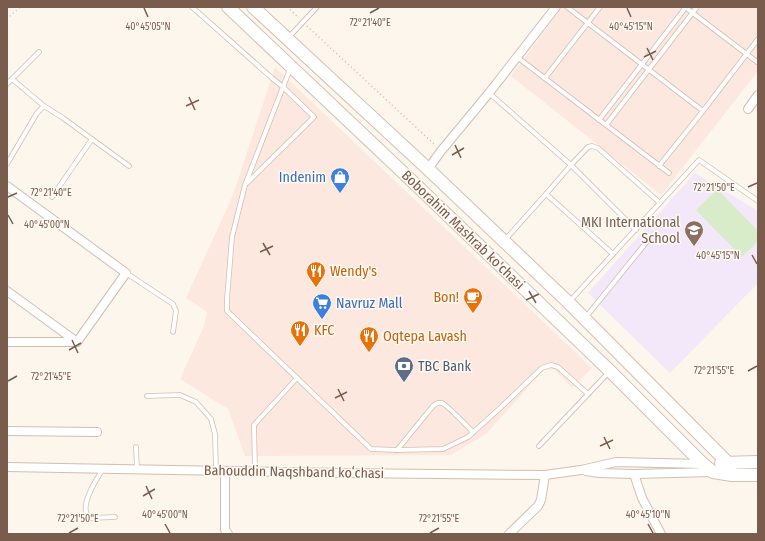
<svg xmlns="http://www.w3.org/2000/svg" width="765" height="541" font-family="'Fira Sans Condensed',sans-serif">
<style>
.commercial{fill:#fde8e0}
.education{fill:#f3e8fa}
.green{fill:#d8ecc9}
.lines{fill:none;stroke-linecap:round;stroke-linejoin:round}
.service-casing{stroke:#d1beb0;stroke-width:5.5}
.minor-casing{stroke:#d1beb0;stroke-width:10}
.secondary-casing{stroke:#d6c0b0;stroke-width:14}
.path{stroke:#d9b8a5;stroke-width:1.5;stroke-dasharray:1 3;stroke-linecap:butt}
.service{stroke:#fff;stroke-width:4}
.minor{stroke:#fff;stroke-width:8}
.secondary{stroke:#fff;stroke-width:12}
.ticks{fill:none;stroke:#7a5c4d;stroke-width:1.5}
.labels{text-anchor:middle;dominant-baseline:central;stroke-width:3;stroke-linejoin:round;paint-order:stroke}
.shop-label{font-size:14px;fill:#366cbe;stroke:#fffaf3;text-anchor:end}
.education-label{font-size:14px;fill:#785e54;stroke:#fffaf3;text-anchor:end}
.street-label{font-size:14px;fill:#7a5c4d;stroke:#fffaf3}
.food-label{font-size:14px;fill:#c56008;stroke:#fffaf3;text-anchor:start}
.service-label{font-size:14px;fill:#4e5e75;stroke:#fffaf3;text-anchor:start}
.ticks-label{font-size:10px;text-anchor:middle;fill:#7a5c4d;stroke:#fffaf3;stroke-width:3;stroke-linejoin:round;paint-order:stroke}
</style>
<rect width="100%" height="100%" fill="#fdf6ec"/>
<!-- commercial -->
<g class="commercial">
<path d="M563,7H758V71L661,195L511,76Z"/>
<path d="M275,67L592,368L572,388L554,369L544,370L486,434L451,455L245,456L228,409L180,379L204,326L207,312L186,298L233,195Z"/>
</g>
<!-- education -->
<path class="education" d="M695,173L758,211V283L670,373L588,293Z"/>
<!-- green -->
<path class="green" d="M717,189L758,231V241L742,257L696,210Z"/>
<g class="lines">
<defs>
<g id="service">
<path d="M192,7L272,78L283,87L314,117L247,183"/>
<path d="M567,7L703,111L758,39"/>
<path d="M685,7L757,62"/>
<path d="M289,37L317,7"/>
<path d="M517,57L669,173"/>
<path d="M290,69L245,185L232,237L227,299V311L371,449L397,450L443,449L468,437L498,410L542,368L551,365L558,367L588,394"/>
<path d="M545,78L600,7"/>
<path d="M12,79L44,106"/>
<path d="M7,84L39,52"/>
<path d="M489,93L571,165L546,194L504,241"/>
<path d="M599,120L686,7"/>
<path d="M606,125L697,7"/>
<path d="M7,164L37,113L44,106L63,118L129,166"/>
<path d="M659,166L703,111"/>
<path d="M546,194L613,254"/>
<path d="M52,197L92,139"/>
<path d="M636,230L571,165L588,147L592,146L598,148L660,203"/>
<path d="M126,273L173,304L176,311L173,332"/>
<path d="M570,301L699,160L758,201"/>
<path d="M586,317L649,239"/>
<path d="M147,396L180,395L196,402L211,419L215,434L216,471"/>
<path d="M539,446L609,372"/>
<path d="M136,447L137,469"/>
<path d="M397,450L433,406C435,404 438,402 442,403C447,405 468,427 473,432"/>
<path d="M103,469C97,478 77,509 90,518L115,517"/>
<path d="M255,471L254,425L297,378"/>
</g>
<g id="minor">
<path d="M748,109L758,95"/>
<path d="M428,169L441,151L489,93L556,7"/>
<path d="M7,186L126,273L77,342H7"/>
<path d="M7,291L77,342"/>
<path d="M7,431L97,432"/>
<path d="M7,467L343,473L545,475L581,470L616,462L703,464"/>
<path d="M225,471V530L228,534"/>
<path d="M586,471L599,473L634,474L713,472"/>
<path d="M634,474L642,498L661,534"/>
<path d="M509,534L538,506L541,500L545,475"/>
</g>
<g id="secondary">
<path d="M228,7L412,181L610,371L703,464L713,472L732,475H758"/>
<path d="M253,7L428,169L569,303L728,463L732,475"/>
<path d="M721,463L758,462"/>
</g>
</defs>
<!-- service casing -->
<use href="#service" class="service-casing"/>
<!-- minor casing -->
<use href="#minor" class="minor-casing"/>
<!-- secondary casing -->
<use href="#secondary" class="secondary-casing"/>
<!-- path -->
<g class="path">
<path d="M287,7L299,18"/>
<path d="M7,19L20,7"/>
<path d="M307,26L435,145"/>
</g>
<!-- service -->
<use href="#service" class="service"/>
<!-- minor -->
<use href="#minor" class="minor"/>
<!-- secondary -->
<use href="#secondary" class="secondary"/>
</g>
<!-- ticks -->
<path class="ticks" d="M144,8L148,17M627,8L631,17M370,13L379,8M647,48L653,60M644,57L656,51M189,97L195,110M186,106L199,100M455,145L461,158M452,155L464,148M748,187L757,183M8,197L17,193M8,215L13,224M263,243L270,255M260,252L273,246M752,255L757,264M529,291L536,303M526,300L539,294M72,340L78,353M69,350L81,343M748,371L757,366M8,381L17,376M338,389L344,401M335,398L347,392M604,437L610,449M600,446L613,440M146,486L152,499M143,496L155,489M165,524L170,533M648,524L653,533M69,533L78,528M430,533L439,528"/>
<!-- icons -->
<defs>
<symbol id="shop-pin" viewBox="-11 -11 22 30"><path d="M0 17L-7.5 6A9.5 9.5 0 1 1 7.5 6Z" fill="#3f7fe0" stroke="#fffaf3"/><path d="M-5-2.5h2.3a2.7 3.5 0 0 1 5.4 0H5L5.5 6h-11ZM-1.5-2.5h3a1.5 2.3 0 0 0-3 0Z" fill="#fff"/></symbol>
<symbol id="school-pin" viewBox="-11 -11 22 30"><path d="M0 17L-7.5 6A9.5 9.5 0 1 1 7.5 6Z" fill="#8d6e63" stroke="#fffaf3"/><path d="M0-5L7-2L0 1L-7-2ZM-4 1L0 2.5L4 1V4Q0 6-4 4Z" fill="#fff"/></symbol>
<symbol id="restaurant-pin" viewBox="-11 -11 22 30"><path d="M0 17L-7.5 6A9.5 9.5 0 1 1 7.5 6Z" fill="#e8710a" stroke="#fffaf3"/><path d="M-5-6h1v4h1v-4h1v4h1v-4h1v5L-1.5 .5V6h-2V.5L-5-1ZM5-6V6H3V1.5H1.5Q1.5-4 5-6Z" fill="#fff"/></symbol>
<symbol id="cafe-pin" viewBox="-11 -11 22 30"><path d="M0 17L-7.5 6A9.5 9.5 0 1 1 7.5 6Z" fill="#e8710a" stroke="#fffaf3"/><path d="M-5.5-4.5H6V0H3Q3 3.5 0 3.5H-2.5Q-5.5 3.5-5.5 0ZM3-3.2v2h1.7v-2ZM-6 4.5H4V6H-6Z" fill="#fff"/></symbol>
<symbol id="supermarket-pin" viewBox="-11 -11 22 30"><path d="M0 17L-7.5 6A9.5 9.5 0 1 1 7.5 6Z" fill="#3f7fe0" stroke="#fffaf3"/><path d="M-6-5.5h2.5l.6 2H6L4.5 2H-2.5L-4.4-4H-6ZM-1.5 3.2a1.3 1.3 0 1 0 .1 0ZM3 3.2a1.3 1.3 0 1 0 .1 0Z" fill="#fff"/></symbol>
<symbol id="bank-pin" viewBox="-11 -11 22 30"><path d="M0 17L-7.5 6A9.5 9.5 0 1 1 7.5 6Z" fill="#5c6f8a" stroke="#fffaf3"/><path d="M-6-4H6V4H-6ZM0-2.3a2.3 2.3 0 1 0 0 4.6a2.3 2.3 0 1 0 0-4.6Z" fill="#fff"/></symbol>
</defs>
<g fill-rule="evenodd">
<use href="#shop-pin" x="329" y="166" width="22" height="30"/>
<use href="#school-pin" x="683" y="219" width="22" height="30"/>
<use href="#restaurant-pin" x="305" y="260" width="22" height="30"/>
<use href="#cafe-pin" x="462" y="286" width="22" height="30"/>
<use href="#supermarket-pin" x="311" y="292" width="22" height="30"/>
<use href="#restaurant-pin" x="289" y="319" width="22" height="30"/>
<use href="#restaurant-pin" x="358" y="325" width="22" height="30"/>
<use href="#bank-pin" x="393" y="355" width="22" height="30"/>
</g>
<g class="labels">
<!-- shop labels -->
<g class="shop-label">
<text x="326" y="177">Indenim</text>
<text x="336" y="303" text-anchor="start">Navruz Mall</text>
</g>
<!-- education labels -->
<g class="education-label">
<text x="680" y="222">MKI International<tspan x="680" dy="16">School</tspan></text>
</g>
<!-- street labels -->
<g class="street-label">
<text transform="translate(463 230) rotate(44)">Boborahim Mashrab ko'chasi</text>
<text transform="translate(294 472) rotate(1)">Bahouddin Naqshband koʻchasi</text>
</g>
<!-- food labels -->
<g class="food-label">
<text x="330" y="271">Wendy's</text>
<text x="459" y="297" text-anchor="end">Bon!</text>
<text x="314" y="330">KFC</text>
<text x="383" y="336">Oqtepa Lavash</text>
</g>
<!-- service labels -->
<g class="service-label">
<text x="418" y="366">TBC Bank</text>
</g>
</g>
<g class="ticks-label">
<text x="370" y="26">72°21'40"E</text>
<text x="148" y="30">40°45'05"N</text>
<text x="631" y="30">40°45'15"N</text>
<text x="714" y="191">72°21'50"E</text>
<text x="51" y="196">72°21'40"E</text>
<text x="47" y="228">40°45'00"N</text>
<text x="718" y="259">40°45'15"N</text>
<text x="714" y="374">72°21'55"E</text>
<text x="51" y="380">72°21'45"E</text>
<text x="165" y="518">40°45'00"N</text>
<text x="648" y="518">40°45'10"N</text>
<text x="78" y="522">72°21'50"E</text>
<text x="439" y="522">72°21'55"E</text>
</g>
<!-- border -->
<rect width="765" height="541" fill="none" stroke="#7a5c4d" stroke-width="16"/>
</svg>
